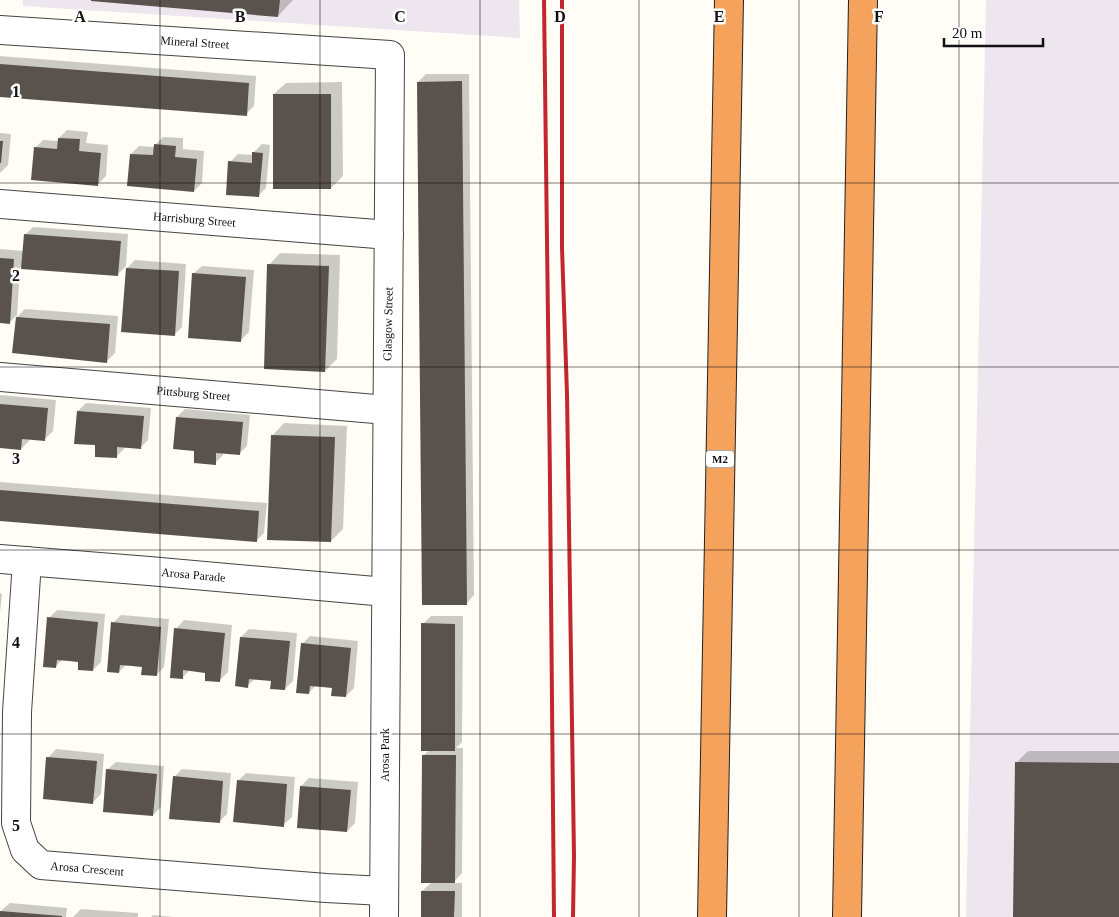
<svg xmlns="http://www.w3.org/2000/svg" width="1119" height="917" font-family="Georgia,serif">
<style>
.industrial{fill:#eee6ef}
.shadow{fill:#0003}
.building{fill:#5a524d}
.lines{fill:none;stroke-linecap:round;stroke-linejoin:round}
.street-casing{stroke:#444;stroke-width:30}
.highway-casing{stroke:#222;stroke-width:30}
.street{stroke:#fff;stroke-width:28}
.highway{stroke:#f5a25d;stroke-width:28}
.rail{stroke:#c4262e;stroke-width:4}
.grid{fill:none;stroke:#111;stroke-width:1;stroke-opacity:0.55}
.labels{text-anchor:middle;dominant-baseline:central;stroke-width:5;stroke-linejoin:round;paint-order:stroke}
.shield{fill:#fff;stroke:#585858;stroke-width:1}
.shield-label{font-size:11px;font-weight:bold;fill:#111}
.street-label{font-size:12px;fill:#111;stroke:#fff}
.grid-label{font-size:16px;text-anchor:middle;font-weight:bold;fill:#111;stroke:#fff;stroke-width:5;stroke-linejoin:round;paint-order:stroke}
</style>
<rect width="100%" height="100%" fill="#fffdf5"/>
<!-- industrial -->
<g class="industrial">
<path d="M23,0H519L520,38L23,6Z"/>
<path d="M986,0H1119V917H966Z"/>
</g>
<!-- shadow -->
<g class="shadow">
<path d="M90,0H293L278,16Z"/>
<path d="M0,56L256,76L254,106L246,114L0,95Z"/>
<path d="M426,74H469L474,595L466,604L418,82Z"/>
<path d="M342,82L343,176L331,188L274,94L286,83Z"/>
<path d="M67,130L88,132L86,143L108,145L106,176L98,184L35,148L43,140L59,141V138Z"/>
<path d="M0,133L11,134L8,165L0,173Z"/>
<path d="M163,137L183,138V149L204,151L202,183L194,191L131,154L139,146L155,147V145Z"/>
<path d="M262,144L270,145L266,188L258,196L230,162L238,154L254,155V152Z"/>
<path d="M33,227L128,234L126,266L118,274L20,267L17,317L25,309L118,316L115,353L107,361L14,352L17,315L9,323L0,322V249L24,251L25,235Z"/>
<path d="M280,253L340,255L337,359L325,371L269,265Z"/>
<path d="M135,260L186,264L182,327L174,335L127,268Z"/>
<path d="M202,266L254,270L249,332L241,340L193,274Z"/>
<path d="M0,395L56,400L53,431L45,439L29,438V441L21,449L0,436Z"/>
<path d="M86,403L151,408L148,440L140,448L124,447V449L116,457L97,444L78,411Z"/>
<path d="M185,409L250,415L247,446L239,454L223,452V455L215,463L196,450L177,417Z"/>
<path d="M284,423L347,426L343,529L331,541L273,435Z"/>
<path d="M0,482L267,503L264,533L256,541L0,520Z"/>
<path d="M0,593L2,594L0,612Z"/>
<path d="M57,610L105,614L101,662L93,670L80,661L63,659L55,667L49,618Z"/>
<path d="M121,615L169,619L164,667L156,675L143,666L127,664L119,672L113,623Z"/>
<path d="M431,616H463L462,742L456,748H463L462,873L453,883H462V917H422V891L432,882L423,756L429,750L423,624Z"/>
<path d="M184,620L232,625L228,672L220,680L207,672L190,670L182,678L176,629Z"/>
<path d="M249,629L297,633L293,681L285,689L272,680L256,678L247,686L241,637Z"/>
<path d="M310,636L358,641L354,688L346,696L333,687L316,685L309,693L302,644Z"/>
<path d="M56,749L104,754L101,794L93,802L48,758Z"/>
<path d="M1028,751H1119V917H1015L1016,763Z"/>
<path d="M116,762L164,766L161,807L153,815L107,770Z"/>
<path d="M182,769L231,773L227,814L219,822L174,777Z"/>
<path d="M246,773L295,777L292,817L283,825L238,781Z"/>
<path d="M309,778L358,782L355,823L347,831L301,786Z"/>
<path d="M10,903L67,908L66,917H1V911Z"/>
<path d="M81,909L138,913V917H73Z"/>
<path d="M153,915L174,917H151Z"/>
</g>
<!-- building -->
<g class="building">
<path d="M91,0H280L278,17L91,1Z"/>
<path d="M0,64L249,83L247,116L0,97Z"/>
<path d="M462,81L467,605H422L417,82Z"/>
<rect x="273" y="94" width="58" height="95"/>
<path d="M58,138L80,139L79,151L101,153L98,186L31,180L34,147L57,149Z"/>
<path d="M0,141H3L1,163H0Z"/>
<path d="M154,144L176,146L175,157L197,159L194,192L127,186L130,154L153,155Z"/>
<path d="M252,152L263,153L259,197L226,195L228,161L252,163Z"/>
<path d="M24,234L121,241L118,276L21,269Z"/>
<path d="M0,258L14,259L10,324L0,323Z"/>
<path d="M267,264L329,266L325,372L264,369Z"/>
<path d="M126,268L179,271L175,336L121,332Z"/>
<path d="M192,273L246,277L241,342L188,338Z"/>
<path d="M16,317L110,324L107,363L12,353Z"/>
<path d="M0,404L48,408L45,441L22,439L21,450L0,448Z"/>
<path d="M77,411L144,416L141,449L117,447V458L95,457V445L74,444Z"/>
<path d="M176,417L243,422L240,455L216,453V465L194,463V451L173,449Z"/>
<path d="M271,435L335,437L331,542L267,540Z"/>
<path d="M0,490L259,511L257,542L0,521Z"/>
<path d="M47,617L98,622L93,671L78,670V662L69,661L57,660L56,668L43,667Z"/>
<path d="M111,622L161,627L157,676L141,675L142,667L132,666L120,665L119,673L107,672Z"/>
<path d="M421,623L455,624V751H421Z"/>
<path d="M174,628L225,633L220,682L205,681V673L183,670V679L170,678Z"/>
<path d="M240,637L290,641L285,690L270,689L271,681L249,679L248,688L235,686Z"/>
<path d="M301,643L351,648L346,697L331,696L332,688L322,687L310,686L309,694L296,693Z"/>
<path d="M422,755H456L455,883H421Z"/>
<path d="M46,757L97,761L93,804L43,799Z"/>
<path d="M1015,762L1119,763V917H1013Z"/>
<path d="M106,769L157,774L153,816L103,812Z"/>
<path d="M173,776L223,781L220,823L169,819Z"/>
<path d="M237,780L287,784L284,827L233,822Z"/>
<path d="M300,786L351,790L347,832L297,828Z"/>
<path d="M421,891H455L454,917H421Z"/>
<path d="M0,911L62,916V917H0Z"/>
</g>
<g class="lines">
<defs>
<g id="street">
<path id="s1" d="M0,30L390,55L384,917"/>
<path id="s2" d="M0,204L389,235"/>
<path id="s3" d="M0,377L387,410"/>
<path id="s4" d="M0,559L149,571L386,592"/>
<path id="s5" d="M27,561L17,712L16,823L25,850L41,865L326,888L384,891"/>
</g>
<g id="highway">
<path d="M712,917L729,0"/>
<path d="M847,917L863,0"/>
</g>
</defs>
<!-- street casing -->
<use href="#street" class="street-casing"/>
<!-- highway casing -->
<use href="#highway" class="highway-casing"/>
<!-- street -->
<use href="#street" class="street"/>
<!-- highway -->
<use href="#highway" class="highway"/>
<!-- rail -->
<g class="rail">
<path d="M544,0C550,306 550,611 554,917"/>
<path d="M562,0V248L567,394L574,856L573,917"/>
</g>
</g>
<!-- grid -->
<path class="grid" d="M160,0V917M320,0V917M480,0V917M639,0V917M799,0V917M959,0V917M0,183H1119M0,367H1119M0,550H1119M0,734H1119"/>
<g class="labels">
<!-- shield labels -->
<rect class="shield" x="706" y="450.5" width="28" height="17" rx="4"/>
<g class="shield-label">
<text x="720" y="459">M2</text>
</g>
<!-- street labels -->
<g class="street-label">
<text stroke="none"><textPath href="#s1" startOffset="195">Mineral Street</textPath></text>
<text stroke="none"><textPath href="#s2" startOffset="195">Harrisburg Street</textPath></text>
<text transform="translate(388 324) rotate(-89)">Glasgow Street</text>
<text stroke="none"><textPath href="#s3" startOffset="194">Pittsburg Street</textPath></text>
<text stroke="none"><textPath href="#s4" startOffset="194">Arosa Parade</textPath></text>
<text transform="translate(385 755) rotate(-90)">Arosa Park</text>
<text stroke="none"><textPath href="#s5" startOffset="359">Arosa Crescent</textPath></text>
</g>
</g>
<g class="grid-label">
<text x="80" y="22">A</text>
<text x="240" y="22">B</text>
<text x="400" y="22">C</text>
<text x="560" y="22">D</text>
<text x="719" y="22">E</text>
<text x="879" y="22">F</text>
<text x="16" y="97">1</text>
<text x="16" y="281">2</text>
<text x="16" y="464">3</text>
<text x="16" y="648">4</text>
<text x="16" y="831">5</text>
</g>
<!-- scale -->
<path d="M944 38v8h99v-8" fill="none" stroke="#111111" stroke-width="2.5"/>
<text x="952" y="38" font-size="15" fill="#111111" stroke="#ffffff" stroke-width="4" paint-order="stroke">20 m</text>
</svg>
